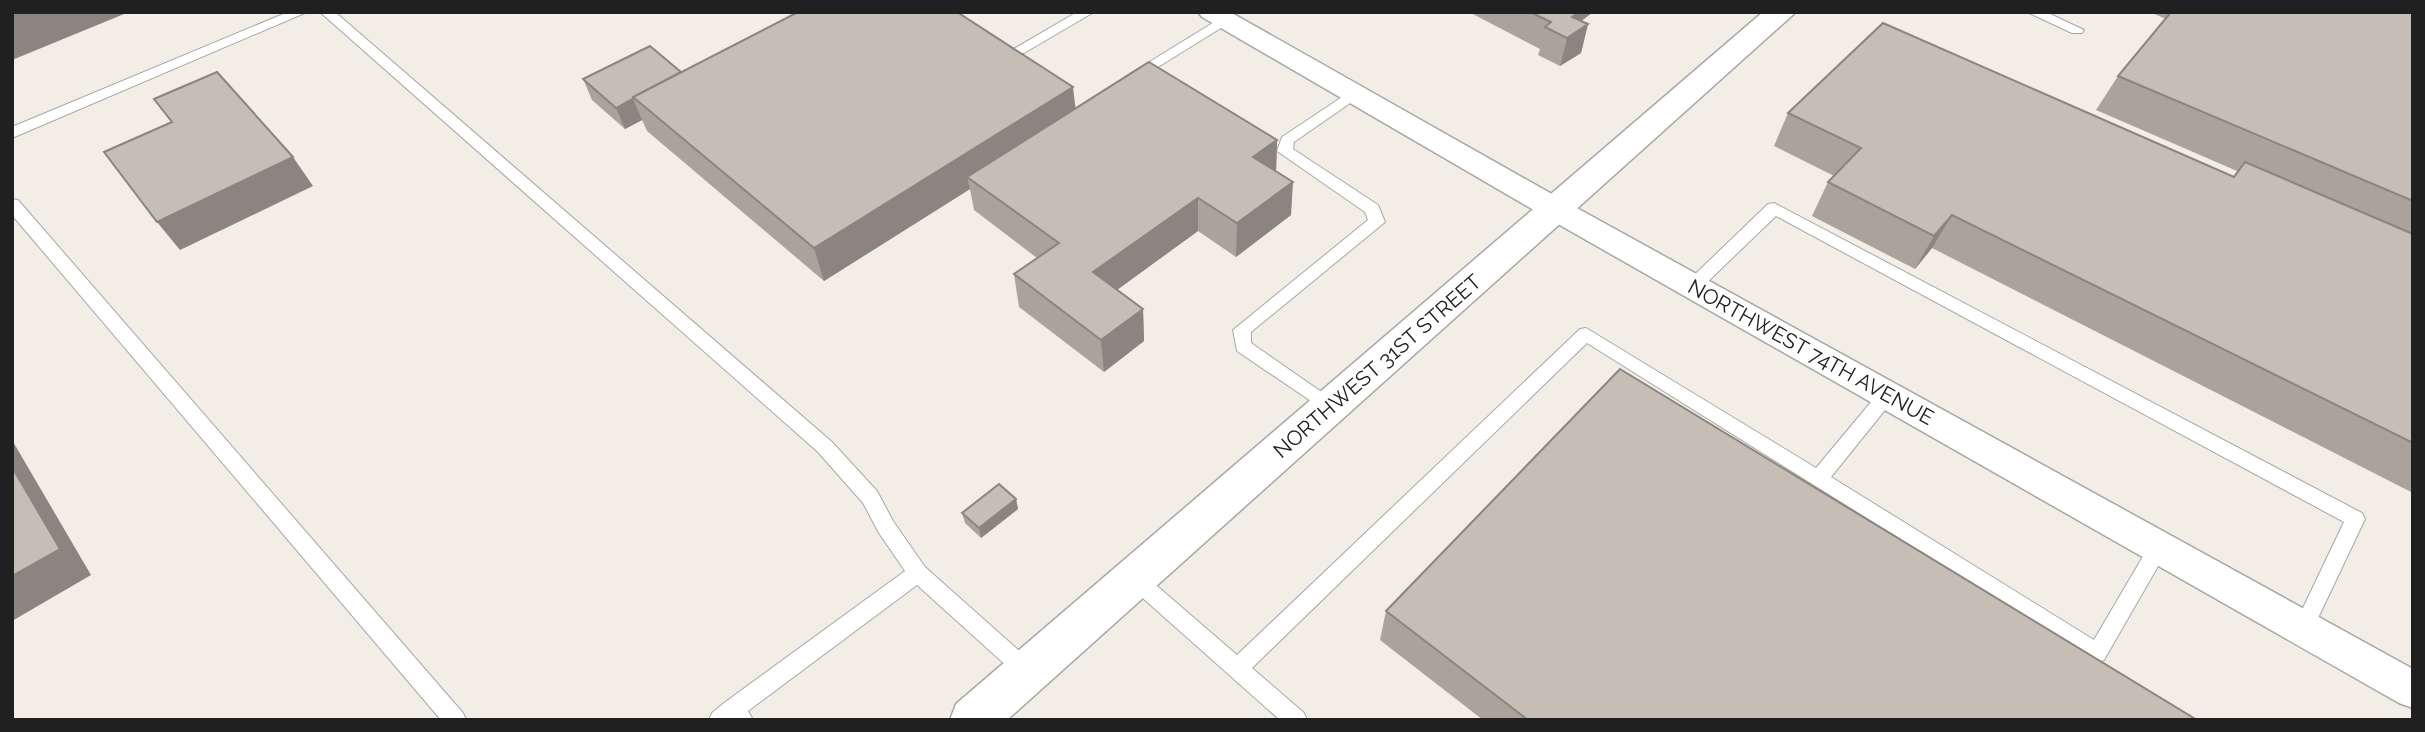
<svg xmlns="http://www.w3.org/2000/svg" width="2425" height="732" font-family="Raleway,sans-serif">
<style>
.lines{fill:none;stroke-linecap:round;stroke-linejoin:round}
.service-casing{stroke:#a7a7a7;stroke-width:2}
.minor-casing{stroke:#a7a7a7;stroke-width:3}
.tertiary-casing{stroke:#a7a7a7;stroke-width:3}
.service{fill:#fff;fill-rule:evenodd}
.minor{fill:#fff;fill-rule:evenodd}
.tertiary{fill:#fff;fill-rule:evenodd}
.wall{fill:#aaa39c}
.shaded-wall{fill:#8b847f}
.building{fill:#c6bdb5;stroke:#8b847f;stroke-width:2}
.labels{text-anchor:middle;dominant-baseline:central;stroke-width:6;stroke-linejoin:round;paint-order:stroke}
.street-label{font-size:21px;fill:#202020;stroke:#fff}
</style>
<rect width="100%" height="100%" fill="#f2eee6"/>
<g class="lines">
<defs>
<g id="service">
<path d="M288,12H307L12,138V127Z"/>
<path d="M320,12H335L832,442L877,491L893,521L925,567L1034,664L1037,671L1034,678L1027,681L1020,678L917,585L748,711L753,720H709L712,713L724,703L905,571L879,533L863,503L818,452Z"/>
<path d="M1077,12H1094L1024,53H1014L1012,50Z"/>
<path d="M2027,12H2046L2084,30L2082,33H2072Z"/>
<path d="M1224,16L1231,20L1229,23L1137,80H1127L1125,77Z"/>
<path d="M1354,89L1359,91L1361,94L1359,97L1294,142L1293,149L1378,205L1385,222L1251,332V343L1336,402L1339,407L1336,412L1330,414L1237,351L1233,330L1368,220L1365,212L1277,151L1282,137Z"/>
<path d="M12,199L18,200L463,713L466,720H441L12,215Z"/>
<path d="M1774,203L2362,513L2365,519L2310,635L2303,638L2296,635L2293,629L2344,522L1776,216L1699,290H1687L1685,286L1687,282L1768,204Z"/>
<path d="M1586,328L1816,468L1881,390H1893L1896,395L1893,400L1831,477L2094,640L2152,541L2159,539L2166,541L2169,547L2104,660L2097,662L1587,343L1252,668L1304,713L1307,720H1280L1128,585L1125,579L1128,573L1135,570L1142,573L1237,655L1580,329Z"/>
</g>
<path id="minor" d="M1198,12H1230L1566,202L2413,669V708L2399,703L1544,216L1202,17Z"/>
<path id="tertiary" d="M1763,12H1796L1007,720H950L956,704Z"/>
</defs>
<!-- service casing -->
<use href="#service" class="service-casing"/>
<!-- minor casing -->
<use href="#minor" class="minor-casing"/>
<!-- tertiary casing -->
<use href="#tertiary" class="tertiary-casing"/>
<!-- service -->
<use href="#service" class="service"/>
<!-- minor -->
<use href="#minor" class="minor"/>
<!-- tertiary -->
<use href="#tertiary" class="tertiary"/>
</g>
<!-- wall -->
<g class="wall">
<path d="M1469,12H1593L1581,21L1588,24L1581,53L1560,66L1538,55L1540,49Z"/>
<path d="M2150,12H2413V493L1932,248L1915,269L1812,216L1828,182L1834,176L1774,146L1788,113L2233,177L2237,171L2096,110L2118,76L2166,19Z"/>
<path d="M681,72L1076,109L1277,140L1276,171L1291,215L1236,257L1198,231L1117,290L1143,309L1144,341L1104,372L1019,307L1014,274L1037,258L974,210L970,189L824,281L647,131L642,120L625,129L592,100L583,79Z"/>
<path d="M1016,499L1018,509L981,538L965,523L962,513Z"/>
<path d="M1386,611L2197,720H1483L1380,640Z"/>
</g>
<!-- shaded-wall -->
<g class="shaded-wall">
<path d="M20,12H129L12,60V15Z"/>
<path d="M1566,12H1593L1572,28L1588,24L1581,53L1560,66L1569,31Z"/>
<path d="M1073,87L1077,121L967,177L970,189L824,281L814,248Z"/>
<path d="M633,99L642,120L625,129L616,108Z"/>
<path d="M1277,140L1276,174L1253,157Z"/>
<path d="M293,157L313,186L180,250L157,222Z"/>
<path d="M1293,182L1291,215L1236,257L1237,223Z"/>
<path d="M1198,198V231L1096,305L1093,272Z"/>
<path d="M1952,215L1932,248L1915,269L1934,236Z"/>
<path d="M1143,309L1144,341L1104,372L1101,340Z"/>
<path d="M12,440L91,575L12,621Z"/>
<path d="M1016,499L1018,509L981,538L979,528Z"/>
</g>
<!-- building -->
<g class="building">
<path d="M798,12H957L1073,87L814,248L633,97Z"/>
<path d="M1530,12H1572L1576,14L1572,17L1588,24L1567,38L1545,27L1551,22Z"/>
<path d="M2171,12H2413V201L2118,76Z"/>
<path d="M1883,23L2234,177L2245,162L2413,234V443L1952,215L1934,236L1828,182L1861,148L1788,113Z"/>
<path d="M650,46L681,72L633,97L634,98L616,108L583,79Z"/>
<path d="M1149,62L1277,140L1253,157L1293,182L1237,223L1198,198L1093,272L1143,309L1101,340L1014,274L1059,243L967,177Z"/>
<path d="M217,72L293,157L157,222L104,152L172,122L154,99Z"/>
<path d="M1620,369L2197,720H1528L1386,611Z"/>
<path d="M12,467L60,549L12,576Z"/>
<path d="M999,484L1016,499L979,528L962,513Z"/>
</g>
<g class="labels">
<!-- street labels -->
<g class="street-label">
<text transform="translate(1811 352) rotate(29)">NORTHWEST 74TH AVENUE</text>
<text transform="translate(1377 366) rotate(-41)">NORTHWEST 31ST STREET</text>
</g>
</g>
<!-- border -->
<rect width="2425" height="732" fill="none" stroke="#202020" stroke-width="28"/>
</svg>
